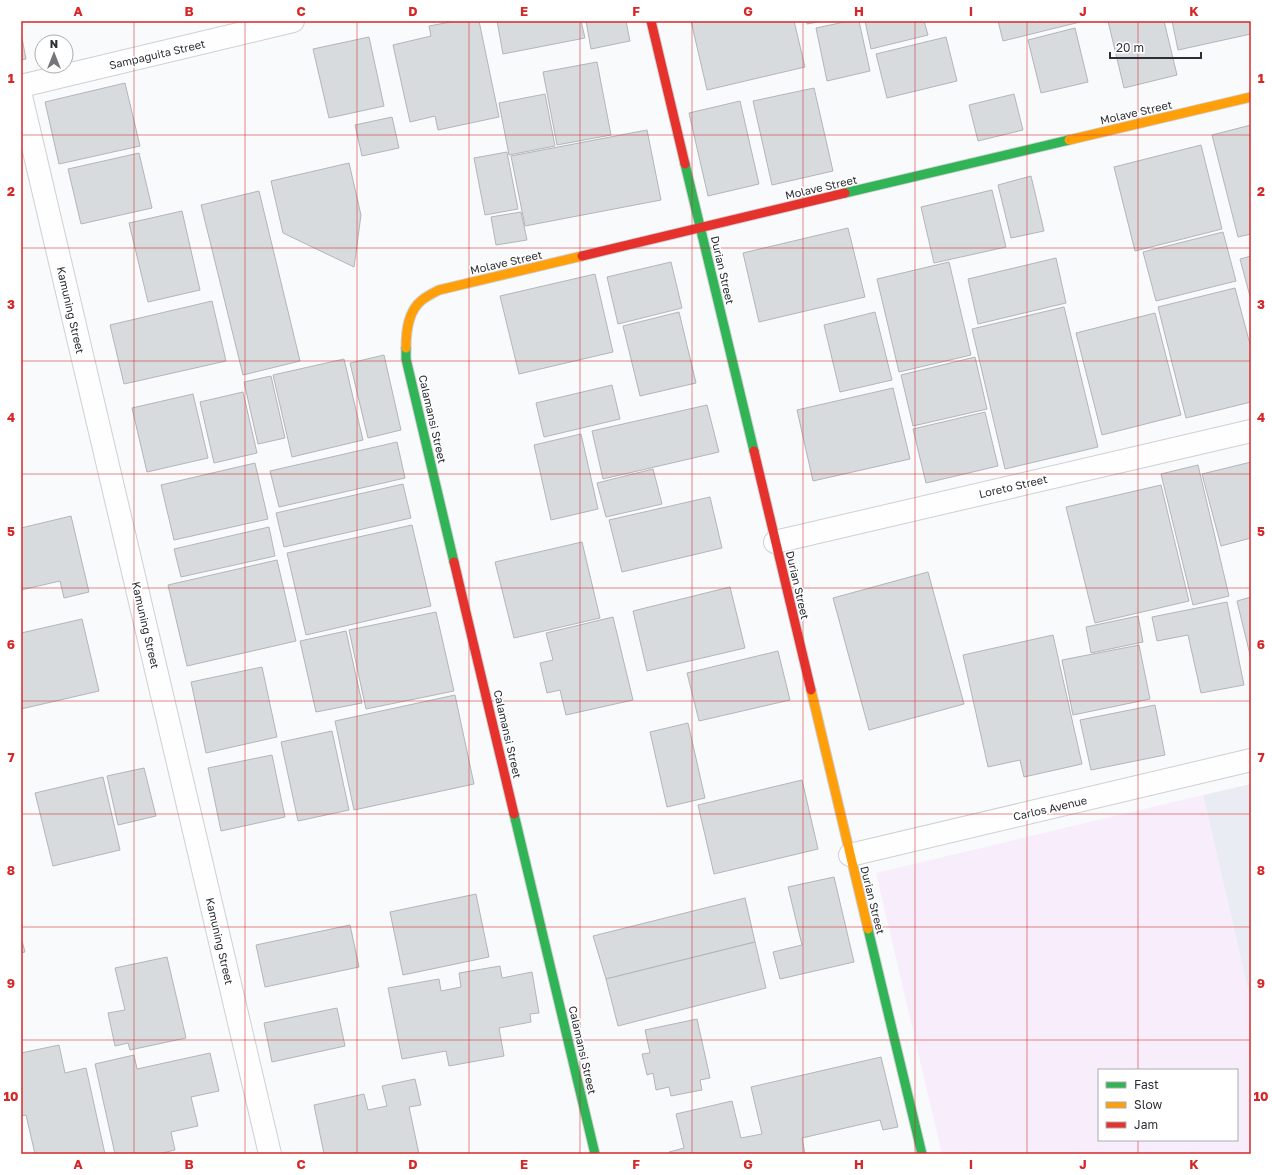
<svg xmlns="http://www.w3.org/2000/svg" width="1272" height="1175" font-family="'Golos Text',sans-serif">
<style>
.built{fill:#eaecf3}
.green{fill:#f7edfb;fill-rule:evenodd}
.building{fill:#d8dbde;stroke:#b3b5b9}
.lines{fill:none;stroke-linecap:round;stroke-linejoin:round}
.street-casing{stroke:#cfd0d4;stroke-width:24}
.fast-casing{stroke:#cfd0d4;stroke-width:11}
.slow-casing{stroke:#cfd0d4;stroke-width:11}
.jam-casing{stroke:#cfd0d4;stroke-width:11}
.street{stroke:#fefeff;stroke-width:22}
.fast{stroke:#30b455;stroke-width:9}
.slow{stroke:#ff9f0a;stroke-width:9}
.jam{stroke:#e5322d;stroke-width:9}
.grid{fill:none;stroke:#d62828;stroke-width:1;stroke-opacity:0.55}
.labels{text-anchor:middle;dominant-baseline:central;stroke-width:3;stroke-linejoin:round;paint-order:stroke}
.street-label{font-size:11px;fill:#2d2f36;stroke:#fff}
.neatline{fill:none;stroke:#d62828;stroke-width:1.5}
.grid-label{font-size:13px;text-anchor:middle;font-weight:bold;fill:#d62828}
</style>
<rect width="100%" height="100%" fill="#f9fafc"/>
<!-- built -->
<path class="built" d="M1251,784V1003L1203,795Z"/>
<!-- green -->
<path class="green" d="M1203,795L1251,1003V1154H942L876,873ZM1099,1070H1237V1140H1099Z"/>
<!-- building -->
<g class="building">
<path d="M456,21H479L499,117L438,130L435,116L410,122L393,45L431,36L429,26Z"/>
<path d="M497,21H581L585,38L503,54Z"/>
<path d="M586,21H626L630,41L591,49Z"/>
<path d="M691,21H794L805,67L707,90Z"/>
<path d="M807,21H823L807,24Z"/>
<path d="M849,21H859L870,71L827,81L816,28Z"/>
<path d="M865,21H924L928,35L871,49Z"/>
<path d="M998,21H1084L1003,41Z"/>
<path d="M1108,21H1164L1177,75L1124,88Z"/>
<path d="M1172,21H1251V34L1178,50Z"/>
<path d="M1075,28L1088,82L1041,93L1028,40Z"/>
<path d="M21,33L26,59L21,60Z"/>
<path d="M369,37L384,106L329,118L313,49Z"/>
<path d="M946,37L957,81L887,98L876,54Z"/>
<path d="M597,62L611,135L557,145L543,72Z"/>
<path d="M125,83L140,146L59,164L45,102Z"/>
<path d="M814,88L833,171L772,185L753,101Z"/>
<path d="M545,94L555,146L509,155L499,103Z"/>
<path d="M1014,94L1023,130L978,141L969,105Z"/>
<path d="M740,101L759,184L708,196L689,113Z"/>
<path d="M392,117L399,148L362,156L355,125Z"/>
<path d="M1251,125V234L1238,237L1212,135Z"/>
<path d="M647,130L661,200L525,226L511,156Z"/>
<path d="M1201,145L1222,229L1135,251L1114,167Z"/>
<path d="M507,152L518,209L485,215L474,158Z"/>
<path d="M139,153L152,208L81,224L68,169Z"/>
<path d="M349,163L361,215L354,267L283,233L271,181Z"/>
<path d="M1031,176L1044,231L1011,238L998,185Z"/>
<path d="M992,190L1006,247L934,263L921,207Z"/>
<path d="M259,191L300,361L243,375L201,205Z"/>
<path d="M182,211L200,290L148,302L129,223Z"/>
<path d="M521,212L527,240L496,245L491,217Z"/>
<path d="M848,228L865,297L759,322L743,253Z"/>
<path d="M1223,232L1236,281L1156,301L1143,252Z"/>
<path d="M1251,256V300L1240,259Z"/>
<path d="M1056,258L1066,303L978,324L968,279Z"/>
<path d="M671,262L682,308L618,324L607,277Z"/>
<path d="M949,262L971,355L899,372L877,279Z"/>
<path d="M595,274L613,352L519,374L500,296Z"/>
<path d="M1235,288L1251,348V402L1186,418L1158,307Z"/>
<path d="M212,301L226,361L124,384L110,325Z"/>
<path d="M1064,307L1098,447L1005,469L972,329Z"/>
<path d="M679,312L696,383L640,396L623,326Z"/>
<path d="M875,312L892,380L840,392L824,325Z"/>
<path d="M1155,313L1181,415L1102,435L1076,333Z"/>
<path d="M384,355L401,430L368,438L350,363Z"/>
<path d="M975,357L987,409L913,426L901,375Z"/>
<path d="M344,359L363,440L292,457L273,375Z"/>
<path d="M271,376L285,438L258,444L244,382Z"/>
<path d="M612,385L620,419L544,437L536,403Z"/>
<path d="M893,388L910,459L813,481L797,410Z"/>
<path d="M243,392L257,453L214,463L200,402Z"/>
<path d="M193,394L208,458L147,472L132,408Z"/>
<path d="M707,405L719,452L603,479L592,431Z"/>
<path d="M985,412L998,466L926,483L913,429Z"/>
<path d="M581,434L598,509L551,520L534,445Z"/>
<path d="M397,442L405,478L279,507L270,471Z"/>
<path d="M1251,462V538L1221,546L1202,474Z"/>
<path d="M255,463L268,519L174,540L161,485Z"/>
<path d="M1198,465L1229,596L1193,605L1161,474Z"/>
<path d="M653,469L662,504L606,517L597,483Z"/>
<path d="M403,484L411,518L284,547L276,513Z"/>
<path d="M1161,485L1189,601L1095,623L1066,507Z"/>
<path d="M710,497L722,548L622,572L609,520Z"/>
<path d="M71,516L89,592L64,598L60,581L21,590V528Z"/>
<path d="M412,525L431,606L306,635L287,553Z"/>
<path d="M269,527L275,556L181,577L174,549Z"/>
<path d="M582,542L600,618L514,638L495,562Z"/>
<path d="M277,560L296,641L187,666L168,585Z"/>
<path d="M928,572L964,704L869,730L833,598Z"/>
<path d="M730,587L745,648L647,671L633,611Z"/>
<path d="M1251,597V659L1237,601Z"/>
<path d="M1227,602L1244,685L1201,693L1188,635L1157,641L1152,617Z"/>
<path d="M436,612L454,691L366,709L349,630Z"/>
<path d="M1138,616L1143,642L1091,653L1086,627Z"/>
<path d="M613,617L633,700L566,715L560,690L547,693L540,663L553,660L546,633Z"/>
<path d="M82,619L99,691L21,709V633Z"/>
<path d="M346,631L362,703L316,712L300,641Z"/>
<path d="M1053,635L1082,764L1024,777L1020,760L988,767L963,655Z"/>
<path d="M1139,645L1150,699L1073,715L1062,660Z"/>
<path d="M778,651L790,700L699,721L687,673Z"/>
<path d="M262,667L277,737L206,753L191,682Z"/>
<path d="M455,695L474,784L354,810L335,721Z"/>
<path d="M1155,705L1165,755L1091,770L1080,720Z"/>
<path d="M688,723L705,798L667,807L650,732Z"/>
<path d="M332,731L349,810L298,821L281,742Z"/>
<path d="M272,755L285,817L221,831L208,768Z"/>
<path d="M144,768L156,816L118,825L107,776Z"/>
<path d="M103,777L120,850L53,866L35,793Z"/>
<path d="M802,780L818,849L714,874L698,805Z"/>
<path d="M834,877L854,962L780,979L773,952L802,945L788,887Z"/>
<path d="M476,894L489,957L403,975L390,912Z"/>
<path d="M745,898L755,942L606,979L593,936Z"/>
<path d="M350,925L359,967L265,987L256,945Z"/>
<path d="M21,937L25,952L21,953Z"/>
<path d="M755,942L766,988L618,1026L606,979Z"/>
<path d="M167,957L186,1038L130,1050L128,1043L115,1046L108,1013L125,1010L115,968Z"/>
<path d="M500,966L502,978L532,972L539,1013L530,1014L531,1022L499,1028L504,1056L449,1066L446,1051L402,1059L388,988L439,979L441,991L461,987L459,973Z"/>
<path d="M337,1008L345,1046L272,1062L264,1023Z"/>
<path d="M697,1019L710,1078L700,1080L702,1090L671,1096L669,1087L656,1090L653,1073L647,1075L642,1054L650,1053L645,1030Z"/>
<path d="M59,1045L65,1073L86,1068L105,1154H35L26,1115L21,1116V1053Z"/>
<path d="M210,1053L219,1091L191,1097L198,1126L171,1132L175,1150L158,1154H115L95,1064L134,1055L137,1069Z"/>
<path d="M881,1057L898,1127L883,1130L880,1120L802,1138L805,1154H669V1152L684,1148L676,1114L732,1101L741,1138L762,1134L751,1087Z"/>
<path d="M415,1079L421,1105L409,1107L419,1154H324L314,1105L364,1094L368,1110L387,1106L382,1086Z"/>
</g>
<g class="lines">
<defs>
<g id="street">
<path d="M21,86L293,21"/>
<path d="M21,96L270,1154"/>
<path d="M775,542L1251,431"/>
<path d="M850,855L1251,760"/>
</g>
<g id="fast">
<path d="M685,164L754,451"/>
<path d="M845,193L1069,140"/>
<path d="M406,348V359L454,562"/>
<path d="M514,814L595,1154"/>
<path d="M868,929L922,1154"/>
</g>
<g id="slow">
<path d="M1069,140L1251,97"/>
<path d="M406,348C406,331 408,311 422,300C427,296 433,293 439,290L582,256"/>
<path d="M811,690L868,929"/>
</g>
<g id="jam">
<path d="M651,21L685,164"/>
<path d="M582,256L845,193"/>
<path d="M754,451L811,690"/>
<path d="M454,562L514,814"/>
</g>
</defs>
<!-- street casing -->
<use href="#street" class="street-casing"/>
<!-- fast casing -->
<use href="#fast" class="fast-casing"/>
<!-- slow casing -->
<use href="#slow" class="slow-casing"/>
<!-- jam casing -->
<use href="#jam" class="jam-casing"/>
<!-- street -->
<use href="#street" class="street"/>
<!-- fast -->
<use href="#fast" class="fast"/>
<!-- slow -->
<use href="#slow" class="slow"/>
<!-- jam -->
<use href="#jam" class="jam"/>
</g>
<!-- grid -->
<path class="grid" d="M134,21V1154M245,21V1154M357,21V1154M469,21V1154M580,21V1154M692,21V1154M803,21V1154M915,21V1154M1027,21V1154M1138,21V1070M21,135H1251M21,248H1251M21,361H1251M21,474H1251M21,588H1251M21,701H1251M21,814H1251M21,927H1251M21,1040H1251M1138,1140V1154"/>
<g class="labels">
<!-- street labels -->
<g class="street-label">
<text transform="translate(157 54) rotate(-13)">Sampaguita Street</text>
<text transform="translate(1136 112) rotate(-13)">Molave Street</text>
<text transform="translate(821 187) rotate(-13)">Molave Street</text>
<text transform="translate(506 262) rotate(-13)">Molave Street</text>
<text transform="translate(723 270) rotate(77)">Durian Street</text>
<text transform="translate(71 310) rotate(77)">Kamuning Street</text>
<text transform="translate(433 419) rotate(77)">Calamansi Street</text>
<text transform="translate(1013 486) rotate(-13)">Loreto Street</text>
<text transform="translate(798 585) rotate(77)">Durian Street</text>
<text transform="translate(146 625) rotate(77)">Kamuning Street</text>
<text transform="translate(508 734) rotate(77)">Calamansi Street</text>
<text transform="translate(1050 808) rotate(-13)">Carlos Avenue</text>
<text transform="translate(873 900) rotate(76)">Durian Street</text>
<text transform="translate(220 941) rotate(77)">Kamuning Street</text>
<text transform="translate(583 1050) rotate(77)">Calamansi Street</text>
</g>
</g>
<!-- border -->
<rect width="1272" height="1175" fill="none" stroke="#ffffff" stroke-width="44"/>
<!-- legend -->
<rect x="1098" y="1069" width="140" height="72" fill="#ffffff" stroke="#abacaf"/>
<rect x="1106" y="1082" width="20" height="6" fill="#30b455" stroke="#abacaf"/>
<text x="1134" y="1089" font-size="12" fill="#2d2f36">Fast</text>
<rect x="1106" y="1102" width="20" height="6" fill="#ff9f0a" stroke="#abacaf"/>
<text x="1134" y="1109" font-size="12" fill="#2d2f36">Slow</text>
<rect x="1106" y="1122" width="20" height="6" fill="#e5322d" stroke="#abacaf"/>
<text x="1134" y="1129" font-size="12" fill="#2d2f36">Jam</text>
<!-- north arrow -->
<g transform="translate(54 54)"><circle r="19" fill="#ffffff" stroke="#abacaf"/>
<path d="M0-3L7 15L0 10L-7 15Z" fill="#74767b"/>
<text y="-6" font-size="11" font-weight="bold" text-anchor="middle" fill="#2d2f36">N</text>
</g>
<!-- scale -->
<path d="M1110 52v6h91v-6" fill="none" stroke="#2d2f36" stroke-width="2"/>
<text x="1116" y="52" font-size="12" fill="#2d2f36" stroke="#ffffff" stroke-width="3" paint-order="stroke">20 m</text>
<rect x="22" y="22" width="1228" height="1131" class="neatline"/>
<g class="grid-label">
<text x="78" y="16">A</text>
<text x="189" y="16">B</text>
<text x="301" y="16">C</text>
<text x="413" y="16">D</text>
<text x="524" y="16">E</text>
<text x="636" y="16">F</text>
<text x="748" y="16">G</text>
<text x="859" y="16">H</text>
<text x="971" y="16">I</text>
<text x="1083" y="16">J</text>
<text x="1194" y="16">K</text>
<text x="11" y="83">1</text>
<text x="1261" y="83">1</text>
<text x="11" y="196">2</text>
<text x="1261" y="196">2</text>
<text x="11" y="309">3</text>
<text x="1261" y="309">3</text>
<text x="11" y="422">4</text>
<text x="1261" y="422">4</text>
<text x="11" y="536">5</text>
<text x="1261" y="536">5</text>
<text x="11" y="649">6</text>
<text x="1261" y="649">6</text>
<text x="11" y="762">7</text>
<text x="1261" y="762">7</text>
<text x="11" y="875">8</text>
<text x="1261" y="875">8</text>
<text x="11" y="988">9</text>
<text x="1261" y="988">9</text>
<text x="11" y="1101">10</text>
<text x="1261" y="1101">10</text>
<text x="78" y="1169">A</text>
<text x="189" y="1169">B</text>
<text x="301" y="1169">C</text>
<text x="413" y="1169">D</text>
<text x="524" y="1169">E</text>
<text x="636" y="1169">F</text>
<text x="748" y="1169">G</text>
<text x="859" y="1169">H</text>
<text x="971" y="1169">I</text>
<text x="1083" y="1169">J</text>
<text x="1194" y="1169">K</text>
</g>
</svg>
